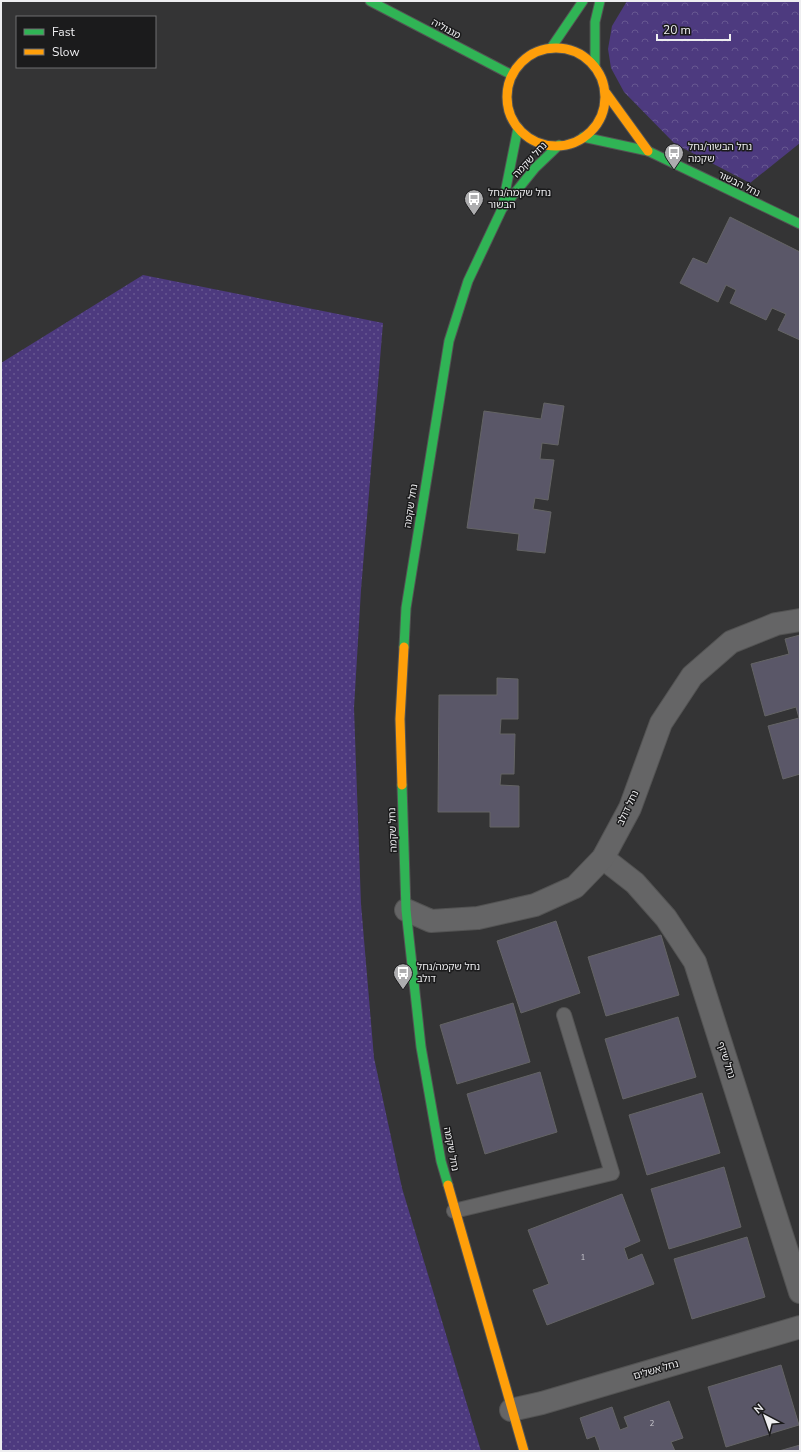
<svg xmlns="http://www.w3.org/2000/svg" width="801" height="1452" font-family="'Nunito Sans','Noto Sans Hebrew',sans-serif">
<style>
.grass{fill:url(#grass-dots)}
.park{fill:url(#park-crowns)}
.building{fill:#5a5768;stroke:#646465}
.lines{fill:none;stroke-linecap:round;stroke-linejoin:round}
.lane-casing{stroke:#535353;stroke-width:16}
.street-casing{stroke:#535353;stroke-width:24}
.fast-casing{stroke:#535353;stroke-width:11}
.slow-casing{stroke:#535353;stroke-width:11}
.lane{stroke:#656566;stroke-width:14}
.street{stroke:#656566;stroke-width:22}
.fast{stroke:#30b455;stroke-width:9}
.slow{stroke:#ff9f0a;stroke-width:9}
.labels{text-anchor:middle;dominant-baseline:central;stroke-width:3;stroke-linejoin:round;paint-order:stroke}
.number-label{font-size:8px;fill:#c9c8ce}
.street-label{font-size:10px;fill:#eeeef0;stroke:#1b1b1c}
.poi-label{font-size:10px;fill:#eeeef0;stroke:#1b1b1c;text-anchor:start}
</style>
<defs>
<pattern id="grass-dots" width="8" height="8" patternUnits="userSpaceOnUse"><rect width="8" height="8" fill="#4d3a7f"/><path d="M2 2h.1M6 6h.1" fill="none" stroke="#675791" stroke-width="1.8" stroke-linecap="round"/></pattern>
<pattern id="park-crowns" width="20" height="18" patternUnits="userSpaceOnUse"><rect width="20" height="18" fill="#4d3a7f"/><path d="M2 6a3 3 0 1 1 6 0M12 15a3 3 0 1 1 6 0" fill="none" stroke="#675791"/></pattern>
</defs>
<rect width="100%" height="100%" fill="#343435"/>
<!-- grass -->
<path class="grass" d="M143,275L383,323L361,590L354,708L361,904L374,1058L402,1188L481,1451H1V363Z"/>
<!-- park -->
<path class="park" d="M627,1H800V143L750,183L675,144L624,92L611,68L608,49L612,26Z"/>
<!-- building -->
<g class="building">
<path d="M730,217L800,252V340L778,330L786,314L772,308L766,320L730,303L736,290L726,285L718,302L680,283L693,258L707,264Z"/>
<path d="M544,403L564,406L558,445L542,443L540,459L554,460L548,500L535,498L533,509L551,512L545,553L517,550L519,534L467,528L484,411L541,419Z"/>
<path d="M800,635V774L783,779L768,726L799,718L796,707L765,716L751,664L789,654L785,639Z"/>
<path d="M497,678L518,679V719H501L500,734H515L514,774H501L500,785L519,786V827H490V812H438L439,695H497Z"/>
<path d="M556,921L580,993L521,1013L497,941Z"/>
<path d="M661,935L679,995L606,1016L588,957Z"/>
<path d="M513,1003L530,1062L457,1084L440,1025Z"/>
<path d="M678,1017L696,1077L623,1099L605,1039Z"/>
<path d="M540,1072L557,1132L485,1154L467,1094Z"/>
<path d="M702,1093L720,1153L647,1175L629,1115Z"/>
<path d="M724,1167L741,1227L669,1249L651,1189Z"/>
<path d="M622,1194L640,1241L624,1248L628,1260L642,1254L654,1284L547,1325L533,1290L549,1284L528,1230Z"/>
<path d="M747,1237L765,1297L692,1319L674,1259Z"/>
<path d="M781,1365L799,1425L726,1447L708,1387Z"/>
<path d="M669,1401L683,1438L671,1442L675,1451H597L600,1450L595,1436L587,1439L580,1418L612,1407L620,1430L628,1427L624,1417Z"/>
<path d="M800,1445V1451H779Z"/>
</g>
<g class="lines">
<defs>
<path id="lane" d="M454,1211L612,1173L564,1015"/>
<g id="street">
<path d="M603,858L635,883L666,918L695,962L800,1292"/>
<path d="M406,910L431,921L478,918L535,905L575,887L603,858L630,808L661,723L692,676L731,642L776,624L800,620"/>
<path d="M511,1410L542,1403L800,1327"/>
</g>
<g id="fast">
<path d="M370,1L512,75"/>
<path d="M551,48L583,1"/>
<path d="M595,67V22L600,1"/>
<path d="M583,137L648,151L800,224"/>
<path d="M502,208L518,128"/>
<path d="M404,647L406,608L449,341L468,281L502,209L535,168L559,145"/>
<path d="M402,785L406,910L421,1047L441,1161L448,1185"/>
</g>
<g id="slow">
<circle cx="556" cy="97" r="49"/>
<path d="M606,93L648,151"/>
<path d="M402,785L400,719L404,647"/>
<path d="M448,1185L524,1451"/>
</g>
</defs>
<!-- lane casing -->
<use href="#lane" class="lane-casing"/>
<!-- street casing -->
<use href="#street" class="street-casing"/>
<!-- fast casing -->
<use href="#fast" class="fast-casing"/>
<!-- slow casing -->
<use href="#slow" class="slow-casing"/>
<!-- lane -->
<use href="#lane" class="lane"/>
<!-- street -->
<use href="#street" class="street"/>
<!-- fast -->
<use href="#fast" class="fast"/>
<!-- slow -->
<use href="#slow" class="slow"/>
</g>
<!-- icons -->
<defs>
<symbol id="bus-pin" viewBox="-11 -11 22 30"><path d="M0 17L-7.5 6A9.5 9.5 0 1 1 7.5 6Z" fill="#adadaf" stroke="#1b1b1c"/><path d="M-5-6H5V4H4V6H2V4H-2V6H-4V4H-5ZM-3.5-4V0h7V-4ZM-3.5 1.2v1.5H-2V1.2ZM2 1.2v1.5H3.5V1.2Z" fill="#fff"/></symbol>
</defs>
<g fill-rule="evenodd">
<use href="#bus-pin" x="663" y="142" width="22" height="30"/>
<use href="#bus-pin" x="463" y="188" width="22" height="30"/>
<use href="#bus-pin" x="392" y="962" width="22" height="30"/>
</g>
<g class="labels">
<!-- number labels -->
<g class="number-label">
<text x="583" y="1257">1</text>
<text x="652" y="1423">2</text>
</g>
<!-- street labels -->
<g class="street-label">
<text transform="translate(446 29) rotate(28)">מגנוליה</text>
<text transform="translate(530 160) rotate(-47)">נחל שקמה</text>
<text transform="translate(739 184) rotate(26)">נחל הבשור</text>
<text transform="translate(411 506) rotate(-81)">נחל שקמה</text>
<text transform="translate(628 808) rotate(-65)">נחל דולב</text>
<text transform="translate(393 830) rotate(-92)">נחל שקמה</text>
<text transform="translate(726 1060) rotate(72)">נחל שיזף</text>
<text transform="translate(451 1149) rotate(79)">נחל שקמה</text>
<text transform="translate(656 1370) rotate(-16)">נחל אשלים</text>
</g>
<!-- poi labels -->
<g class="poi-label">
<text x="688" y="147">נחל הבשור/נחל<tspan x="688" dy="12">שקמה</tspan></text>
<text x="488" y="193">נחל שקמה/נחל<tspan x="488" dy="12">הבשור</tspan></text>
<text x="417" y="967">נחל שקמה/נחל<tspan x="417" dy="12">דולב</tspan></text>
</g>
</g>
<!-- border -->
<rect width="801" height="1452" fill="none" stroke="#eeeef0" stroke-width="4"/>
<!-- legend -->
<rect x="16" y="16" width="140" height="52" fill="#1b1b1c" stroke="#6f6f71"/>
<rect x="24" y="29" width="20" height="6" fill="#30b455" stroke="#6f6f71"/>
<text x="52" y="36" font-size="12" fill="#eeeef0">Fast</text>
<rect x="24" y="49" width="20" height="6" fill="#ff9f0a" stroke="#6f6f71"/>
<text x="52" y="56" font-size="12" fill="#eeeef0">Slow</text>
<!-- north arrow -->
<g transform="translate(765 1416) rotate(319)" stroke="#1b1b1c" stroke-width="3" paint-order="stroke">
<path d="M0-3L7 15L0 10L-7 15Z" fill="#eeeef0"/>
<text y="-6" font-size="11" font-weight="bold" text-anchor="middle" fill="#eeeef0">N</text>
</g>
<!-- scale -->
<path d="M657 34v6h73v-6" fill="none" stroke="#eeeef0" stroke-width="2"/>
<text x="663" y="34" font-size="12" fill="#eeeef0" stroke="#1b1b1c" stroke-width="3" paint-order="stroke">20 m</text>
</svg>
